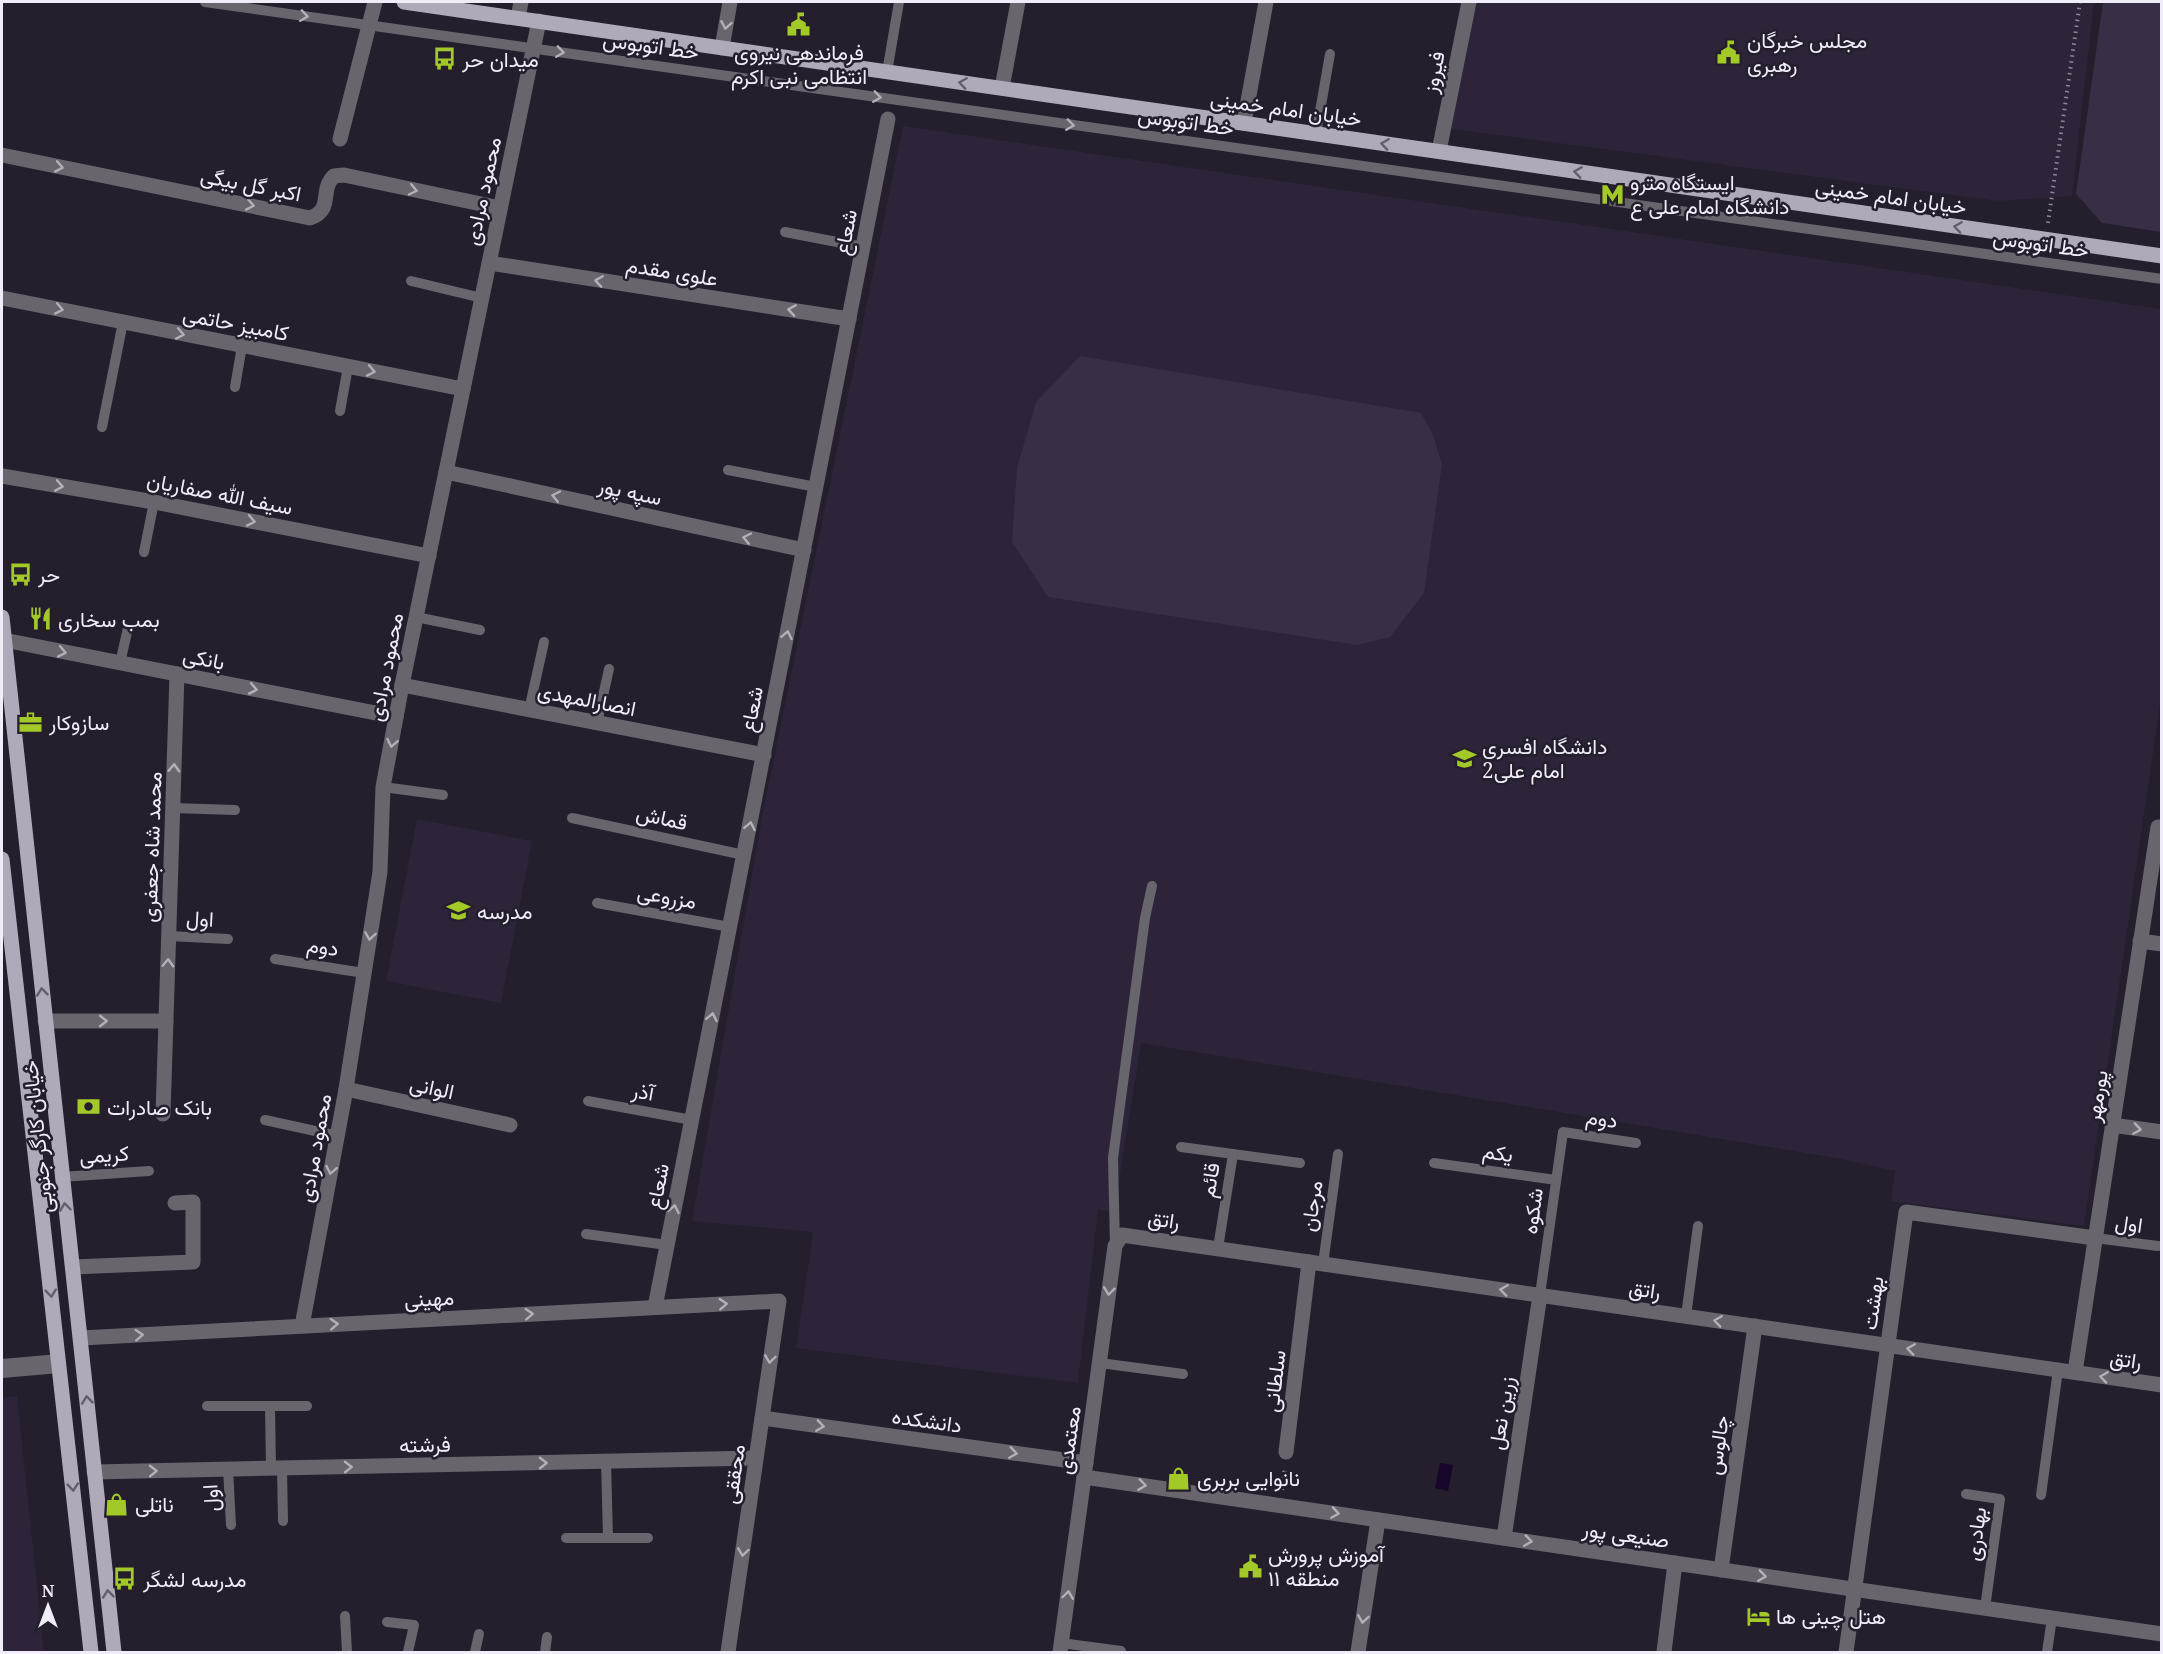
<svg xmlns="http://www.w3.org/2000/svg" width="2163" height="1654" font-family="'Noto Serif',Vazirmatn,serif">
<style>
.built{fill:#2d2439}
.green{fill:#382e46}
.water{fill:#18062a}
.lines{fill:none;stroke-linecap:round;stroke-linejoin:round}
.path{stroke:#8b8693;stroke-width:4;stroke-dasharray:1.5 4.5;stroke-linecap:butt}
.service{stroke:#68656d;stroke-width:10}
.minor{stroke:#68656d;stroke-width:15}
.tertiary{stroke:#68656d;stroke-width:15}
.primary{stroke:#afa9ba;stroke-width:15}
.oneway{stroke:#b3b0b9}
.oneway2{stroke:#635d6c}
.labels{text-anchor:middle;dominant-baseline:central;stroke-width:5;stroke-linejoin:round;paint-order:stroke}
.poi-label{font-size:21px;fill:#f1edf8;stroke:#241e2d;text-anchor:start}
.street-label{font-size:21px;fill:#f1edf8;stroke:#241e2d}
</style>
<rect width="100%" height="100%" fill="#241e2d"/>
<!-- built -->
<g class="built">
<path d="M1469,2H2094L2072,196L1998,201L1444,128Z"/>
<path d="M903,126L2161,309V698L2084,1226L1891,1201L1895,1171L1836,1158L1141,1043L1114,1212L1098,1210L1078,1383L796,1348L813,1232L692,1221L762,817Z"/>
<path d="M417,819L532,841L501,1003L386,981Z"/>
<path d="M17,1396L44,1652H2V1398Z"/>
</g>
<!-- green -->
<g class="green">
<path d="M2103,2H2161V232L2102,223L2076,194Z"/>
<path d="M1080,356L1421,413L1433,435L1442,464L1424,593L1390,637L1357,645L1048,597L1012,542L1017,468L1036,402Z"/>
</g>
<!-- water -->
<path class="water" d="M1440,1463L1453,1465L1448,1491L1435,1488Z"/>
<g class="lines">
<!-- path -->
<g class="path">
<path d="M2048,223L2080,2"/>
<path d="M1282,1490L1285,1467"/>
</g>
<!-- service -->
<g class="service">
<path d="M205,2L2162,279"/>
<path d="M887,72L899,2"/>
<path d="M1316,134L1330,54"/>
<path d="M785,232L863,247"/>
<path d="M411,281L482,298"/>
<path d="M235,387L242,346"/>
<path d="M340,411L348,367"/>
<path d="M102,427L123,322"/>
<path d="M728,470L816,487"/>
<path d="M144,552L154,502"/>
<path d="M416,617L480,630"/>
<path d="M120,663L128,628"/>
<path d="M529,710L544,642"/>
<path d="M597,723L609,669"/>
<path d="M383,787L443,795"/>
<path d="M173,808L235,810"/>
<path d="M572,818L744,855"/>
<path d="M597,903L730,927"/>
<path d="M169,936L228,939"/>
<path d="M275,959L364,973"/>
<path d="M588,1101L692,1120"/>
<path d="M265,1120L338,1136"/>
<path d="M1181,1147L1300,1163"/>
<path d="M1434,1163L1556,1180"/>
<path d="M61,1177L149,1171"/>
<path d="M586,1234L667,1245"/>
<path d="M2095,1238L2158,1246"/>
<path d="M1115,1246L1113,1158L1145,918L1152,886"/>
<path d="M1218,1248L1233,1154"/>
<path d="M1323,1264L1338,1154"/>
<path d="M1540,1295L1563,1132L1636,1143"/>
<path d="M1686,1316L1698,1226"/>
<path d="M1100,1363L1183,1374"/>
<path d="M2,1364L59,1359"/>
<path d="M2,1373L59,1368"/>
<path d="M207,1406H307"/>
<path d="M270,1407L271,1468"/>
<path d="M606,1461L608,1538"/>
<path d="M282,1468L283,1521"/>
<path d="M228,1469L231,1525"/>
<path d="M1966,1494L2000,1499L1985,1608"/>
<path d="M2041,1495L2058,1370"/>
<path d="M566,1538H648"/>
<path d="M345,1616L347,1652"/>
<path d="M387,1622L414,1625L408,1652"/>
<path d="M1061,1643L1121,1651"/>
<path d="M475,1652L479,1634"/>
<path d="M545,1652L547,1637"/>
<path d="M2047,1652L2052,1618"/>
</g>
<!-- minor -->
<g class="minor">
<path d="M518,18L521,2"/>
<path d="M722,48L730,2"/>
<path d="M1002,88L1018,2"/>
<path d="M1244,123L1266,2"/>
<path d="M340,139L375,2"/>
<path d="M1439,151L1469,2"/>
<path d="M2,155L310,218C334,210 319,190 334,176L344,175L500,208"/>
<path d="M489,263L849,319"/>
<path d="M2,298L463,389"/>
<path d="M446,472L804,550"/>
<path d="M2,476L154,502L429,556"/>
<path d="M4,640L396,717"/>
<path d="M402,685L764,755"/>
<path d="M2140,941L2162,944"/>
<path d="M45,1021H166"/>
<path d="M346,1089L510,1125"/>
<path d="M163,1114L177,674"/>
<path d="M2112,1125L2162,1132"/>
<path d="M73,1267L193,1262V1202L175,1203"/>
<path d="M655,1307L888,119"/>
<path d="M81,1338L779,1301L728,1652"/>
<path d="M2075,1372L2158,827H2162"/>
<path d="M2162,1385L1122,1235L1115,1246L1084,1477L2162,1634"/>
<path d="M762,1418L1086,1463"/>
<path d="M1286,1452L1309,1262"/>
<path d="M94,1472L756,1458"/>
<path d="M1504,1538L1540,1295"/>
<path d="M1721,1570L1755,1326"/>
<path d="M1358,1652L1378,1520"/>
<path d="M1664,1652L1675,1563"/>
<path d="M1846,1652L1906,1212L2095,1238"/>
</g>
<!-- tertiary -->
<g class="tertiary">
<path d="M302,1326L346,1089L380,872L383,787L402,685L539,21"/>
<path d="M1060,1652L1084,1477"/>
</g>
<!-- primary -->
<g class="primary">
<path d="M404,2L2162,256"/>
<path d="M2,617L114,1652"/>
<path d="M2,859L91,1652"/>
</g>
</g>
<!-- one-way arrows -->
<defs><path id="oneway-chevron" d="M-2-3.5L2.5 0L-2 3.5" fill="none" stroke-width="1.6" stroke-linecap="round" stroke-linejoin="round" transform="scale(1.5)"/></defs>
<g class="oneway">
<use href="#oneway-chevron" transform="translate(304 16) rotate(8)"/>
<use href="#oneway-chevron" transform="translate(726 25) rotate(100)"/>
<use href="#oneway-chevron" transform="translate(560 52) rotate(8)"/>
<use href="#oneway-chevron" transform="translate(877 97) rotate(8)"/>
<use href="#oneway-chevron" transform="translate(1070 125) rotate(8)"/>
<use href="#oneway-chevron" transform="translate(59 167) rotate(11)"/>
<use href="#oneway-chevron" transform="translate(413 190) rotate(12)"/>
<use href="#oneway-chevron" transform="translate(250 205) rotate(11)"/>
<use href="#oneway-chevron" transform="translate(599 281) rotate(-171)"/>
<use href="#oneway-chevron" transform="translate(59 309) rotate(11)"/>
<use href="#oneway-chevron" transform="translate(792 310) rotate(-171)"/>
<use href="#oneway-chevron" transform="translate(180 334) rotate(11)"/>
<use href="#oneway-chevron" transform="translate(371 371) rotate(11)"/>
<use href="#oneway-chevron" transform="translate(59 486) rotate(10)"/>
<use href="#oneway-chevron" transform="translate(556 496) rotate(-168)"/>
<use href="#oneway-chevron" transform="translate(251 521) rotate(11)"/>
<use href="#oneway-chevron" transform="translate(747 538) rotate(-168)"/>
<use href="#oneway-chevron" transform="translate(787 635) rotate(-79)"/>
<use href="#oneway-chevron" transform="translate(62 652) rotate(11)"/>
<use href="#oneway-chevron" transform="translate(253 689) rotate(11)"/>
<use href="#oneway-chevron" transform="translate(392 743) rotate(101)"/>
<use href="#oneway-chevron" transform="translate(174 768) rotate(-88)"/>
<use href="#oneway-chevron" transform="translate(750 826) rotate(-79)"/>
<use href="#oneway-chevron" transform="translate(370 936) rotate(99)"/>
<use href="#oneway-chevron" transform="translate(168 963) rotate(-88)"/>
<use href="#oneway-chevron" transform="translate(712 1017) rotate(-79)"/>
<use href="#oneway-chevron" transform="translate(103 1021)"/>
<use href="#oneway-chevron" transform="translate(2137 1129) rotate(9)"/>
<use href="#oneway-chevron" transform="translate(331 1170) rotate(101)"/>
<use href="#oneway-chevron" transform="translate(674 1209) rotate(-79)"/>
<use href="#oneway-chevron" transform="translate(1504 1290) rotate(-172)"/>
<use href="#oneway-chevron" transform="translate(1109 1291) rotate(97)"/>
<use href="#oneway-chevron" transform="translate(723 1304) rotate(-3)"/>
<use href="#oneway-chevron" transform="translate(529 1314) rotate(-3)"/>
<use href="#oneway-chevron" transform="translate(1718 1321) rotate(-172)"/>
<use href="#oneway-chevron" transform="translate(334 1324) rotate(-3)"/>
<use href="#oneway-chevron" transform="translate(139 1335) rotate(-3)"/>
<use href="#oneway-chevron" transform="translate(1911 1349) rotate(-172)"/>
<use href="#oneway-chevron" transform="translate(770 1359) rotate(98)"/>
<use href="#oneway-chevron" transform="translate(2104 1377) rotate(-172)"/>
<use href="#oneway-chevron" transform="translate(820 1426) rotate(8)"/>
<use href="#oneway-chevron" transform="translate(1013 1453) rotate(8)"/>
<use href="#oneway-chevron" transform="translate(543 1463) rotate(-1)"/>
<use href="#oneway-chevron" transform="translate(348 1467) rotate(-1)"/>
<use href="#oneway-chevron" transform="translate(153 1471) rotate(-1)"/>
<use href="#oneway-chevron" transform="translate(1142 1485) rotate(8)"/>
<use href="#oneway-chevron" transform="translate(1335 1513) rotate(9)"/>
<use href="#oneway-chevron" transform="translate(1528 1541) rotate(8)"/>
<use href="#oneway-chevron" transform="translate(743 1552) rotate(98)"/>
<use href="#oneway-chevron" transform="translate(1762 1576) rotate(8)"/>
<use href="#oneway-chevron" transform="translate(1068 1595) rotate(-82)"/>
<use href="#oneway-chevron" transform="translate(1363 1619) rotate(99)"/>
</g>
<g class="oneway2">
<use href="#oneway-chevron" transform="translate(963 83) rotate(-172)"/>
<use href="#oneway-chevron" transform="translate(1385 144) rotate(-172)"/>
<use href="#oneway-chevron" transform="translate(1578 172) rotate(-172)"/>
<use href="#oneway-chevron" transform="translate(1958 227) rotate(-172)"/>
<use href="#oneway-chevron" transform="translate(42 992) rotate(-96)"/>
<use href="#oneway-chevron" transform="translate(65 1207) rotate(-97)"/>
<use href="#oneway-chevron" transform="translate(51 1293) rotate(84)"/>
<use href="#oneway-chevron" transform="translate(87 1400) rotate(-96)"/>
<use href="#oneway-chevron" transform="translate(73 1487) rotate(84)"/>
<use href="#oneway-chevron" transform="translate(108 1594) rotate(-96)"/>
</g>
<!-- icons -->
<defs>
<symbol id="civic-bare" viewBox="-9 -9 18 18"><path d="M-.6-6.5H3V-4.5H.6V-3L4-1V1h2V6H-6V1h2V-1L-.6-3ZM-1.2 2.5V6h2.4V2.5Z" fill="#a2c928" stroke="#241e2d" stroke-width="2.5" paint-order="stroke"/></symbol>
<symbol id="bus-bare" viewBox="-9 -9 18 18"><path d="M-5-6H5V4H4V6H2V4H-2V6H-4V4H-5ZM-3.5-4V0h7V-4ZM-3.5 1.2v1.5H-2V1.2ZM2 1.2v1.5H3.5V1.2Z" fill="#a2c928" stroke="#241e2d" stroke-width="2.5" paint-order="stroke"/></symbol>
<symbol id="metro-bare" viewBox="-9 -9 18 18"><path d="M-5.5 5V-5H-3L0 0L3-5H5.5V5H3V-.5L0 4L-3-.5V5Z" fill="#a2c928" stroke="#241e2d" stroke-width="2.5" paint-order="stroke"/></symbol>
<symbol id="restaurant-bare" viewBox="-9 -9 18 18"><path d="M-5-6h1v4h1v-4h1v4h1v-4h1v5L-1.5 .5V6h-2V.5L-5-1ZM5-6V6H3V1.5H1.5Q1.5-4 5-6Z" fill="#a2c928" stroke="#241e2d" stroke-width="2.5" paint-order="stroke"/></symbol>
<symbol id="office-bare" viewBox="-9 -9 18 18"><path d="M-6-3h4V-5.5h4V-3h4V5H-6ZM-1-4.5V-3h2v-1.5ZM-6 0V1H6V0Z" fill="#a2c928" stroke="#241e2d" stroke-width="2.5" paint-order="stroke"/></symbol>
<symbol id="university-bare" viewBox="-9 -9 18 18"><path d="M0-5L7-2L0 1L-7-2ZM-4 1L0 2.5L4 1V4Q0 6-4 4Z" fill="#a2c928" stroke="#241e2d" stroke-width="2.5" paint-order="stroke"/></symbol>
<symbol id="school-bare" viewBox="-9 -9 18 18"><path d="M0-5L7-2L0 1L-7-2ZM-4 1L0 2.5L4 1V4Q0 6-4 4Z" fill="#a2c928" stroke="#241e2d" stroke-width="2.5" paint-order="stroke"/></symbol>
<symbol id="bank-bare" viewBox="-9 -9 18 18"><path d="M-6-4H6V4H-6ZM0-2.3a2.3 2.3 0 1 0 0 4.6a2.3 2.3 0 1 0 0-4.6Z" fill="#a2c928" stroke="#241e2d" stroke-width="2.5" paint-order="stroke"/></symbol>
<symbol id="shop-bare" viewBox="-9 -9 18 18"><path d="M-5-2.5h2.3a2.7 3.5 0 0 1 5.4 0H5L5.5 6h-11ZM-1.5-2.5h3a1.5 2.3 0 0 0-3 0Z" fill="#a2c928" stroke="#241e2d" stroke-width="2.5" paint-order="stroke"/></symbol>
<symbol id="hotel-bare" viewBox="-9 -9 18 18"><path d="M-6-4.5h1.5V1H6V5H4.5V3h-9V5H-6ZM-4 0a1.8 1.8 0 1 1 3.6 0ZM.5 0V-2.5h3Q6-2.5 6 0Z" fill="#a2c928" stroke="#241e2d" stroke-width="2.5" paint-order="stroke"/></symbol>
</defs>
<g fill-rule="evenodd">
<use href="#civic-bare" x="782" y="8" width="33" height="33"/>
<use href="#civic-bare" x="1712" y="36" width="33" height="33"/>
<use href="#bus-bare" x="428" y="42" width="33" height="33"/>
<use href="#metro-bare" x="1596" y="178" width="33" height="33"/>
<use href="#bus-bare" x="4" y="558" width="33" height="33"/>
<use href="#restaurant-bare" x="24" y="602" width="33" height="33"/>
<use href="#office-bare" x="14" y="706" width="33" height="33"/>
<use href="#university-bare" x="1448" y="742" width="33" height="33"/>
<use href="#school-bare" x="442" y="894" width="33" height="33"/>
<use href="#bank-bare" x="72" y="1090" width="33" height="33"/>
<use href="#shop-bare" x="1162" y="1462" width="33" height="33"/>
<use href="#shop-bare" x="100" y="1488" width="33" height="33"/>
<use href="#civic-bare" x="1234" y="1550" width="33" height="33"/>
<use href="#bus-bare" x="108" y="1562" width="33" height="33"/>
<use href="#hotel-bare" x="1742" y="1600" width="33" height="33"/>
</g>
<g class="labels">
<!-- poi labels -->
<g class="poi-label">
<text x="1747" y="40">مجلس خبرگان<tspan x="1747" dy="24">رهبری</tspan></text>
<text x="799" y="52" text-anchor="middle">فرماندهی نیروی<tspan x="799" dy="24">انتظامی نبی اکرم</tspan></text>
<text x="462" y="59">میدان حر</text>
<text x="1630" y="182">ایستگاه مترو<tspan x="1630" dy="24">دانشگاه امام علی ع</tspan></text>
<text x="38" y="574">حر</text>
<text x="58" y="619">بمب سخاری</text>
<text x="49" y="722">سازوکار</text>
<text x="1482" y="746">دانشگاه افسری<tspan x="1482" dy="24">امام علی2</tspan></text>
<text x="477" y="911">مدرسه</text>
<text x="107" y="1107">بانک صادرات</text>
<text x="1197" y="1478">نانوایی بربری</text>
<text x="135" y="1504">ناتلی</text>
<text x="1268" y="1554">آموزش پرورش<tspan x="1268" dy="24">منطقه ۱۱</tspan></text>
<text x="143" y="1579">مدرسه لشگر</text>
<text x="1776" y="1616">هتل چینی ها</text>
</g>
<!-- street labels -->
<g class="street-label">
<text transform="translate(651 45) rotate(8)">خط اتوبوس</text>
<text transform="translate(1433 72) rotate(-79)">فیروز</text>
<text transform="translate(1286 108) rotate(8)">خیابان امام خمینی</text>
<text transform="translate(1186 121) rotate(8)">خط اتوبوس</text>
<text transform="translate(251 184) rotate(11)">اکبر گل بیگی</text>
<text transform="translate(482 191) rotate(-78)">محمود مرادی</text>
<text transform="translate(1891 196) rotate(8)">خیابان امام خمینی</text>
<text transform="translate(845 232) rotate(-79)">شعاع</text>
<text transform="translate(2041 243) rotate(8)">خط اتوبوس</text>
<text transform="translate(672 271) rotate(9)">علوی مقدم</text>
<text transform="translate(236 323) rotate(11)">کامبیز حاتمی</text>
<text transform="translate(630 491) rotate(12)">سپه پور</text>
<text transform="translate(220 493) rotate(11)">سیف الله صفاریان</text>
<text transform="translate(204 658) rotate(11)">بانکی</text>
<text transform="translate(385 667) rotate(-79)">محمود مرادی</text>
<text transform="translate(587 699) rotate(11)">انصارالمهدی</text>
<text transform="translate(751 709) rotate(-79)">شعاع</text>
<text transform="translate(662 817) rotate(12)">قماش</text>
<text transform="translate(151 847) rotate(-88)">محمد شاه جعفری</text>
<text transform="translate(667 896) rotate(10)">مزروعی</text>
<text transform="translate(200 918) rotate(3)">اول</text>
<text transform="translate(323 946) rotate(9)">دوم</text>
<text transform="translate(432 1087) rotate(12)">الوانی</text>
<text transform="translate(643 1091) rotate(10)">آذر</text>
<text transform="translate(2096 1096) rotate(-81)">پورمهر</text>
<text transform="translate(1602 1118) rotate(9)">دوم</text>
<text transform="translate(37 1137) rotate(-96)">خیابان کارگر جنوبی</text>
<text transform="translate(314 1148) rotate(-80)">محمود مرادی</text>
<text transform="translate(1498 1152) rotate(8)">یکم</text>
<text transform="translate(104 1154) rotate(-4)">کریمی</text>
<text transform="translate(1209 1180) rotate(-81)">قائم</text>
<text transform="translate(657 1186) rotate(-79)">شعاع</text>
<text transform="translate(1311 1206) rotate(-82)">مرجان</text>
<text transform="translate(1532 1211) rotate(-82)">شکوه</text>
<text transform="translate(1164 1219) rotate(8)">راتق</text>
<text transform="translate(2129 1223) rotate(8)">اول</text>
<text transform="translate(1645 1289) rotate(8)">راتق</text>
<text transform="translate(429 1298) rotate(-3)">مهینی</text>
<text transform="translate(1872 1303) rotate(-82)">بهشت</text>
<text transform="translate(2126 1359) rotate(8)">راتق</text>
<text transform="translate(1274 1381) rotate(-83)">سلطانی</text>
<text transform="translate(1501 1413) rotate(-81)">زرین نعل</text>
<text transform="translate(927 1420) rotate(8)">دانشکده</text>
<text transform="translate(1068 1440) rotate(-82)">معتمدی</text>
<text transform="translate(425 1444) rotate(-1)">فرشته</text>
<text transform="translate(1717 1445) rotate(-82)">چالوس</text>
<text transform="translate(733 1474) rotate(-82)">محققی</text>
<text transform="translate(210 1498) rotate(-93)">اول</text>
<text transform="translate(1626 1534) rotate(8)">صنیعی پور</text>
<text transform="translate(1975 1534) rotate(-83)">بهادری</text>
</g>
</g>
<!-- border -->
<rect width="2163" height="1654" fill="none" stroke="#f1edf8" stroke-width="6"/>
<!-- north arrow -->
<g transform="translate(48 1606)" stroke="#241e2d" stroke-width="4.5" paint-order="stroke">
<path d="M0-4.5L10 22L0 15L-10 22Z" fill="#f1edf8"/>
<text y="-9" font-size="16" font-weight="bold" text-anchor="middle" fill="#f1edf8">N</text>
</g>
</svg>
